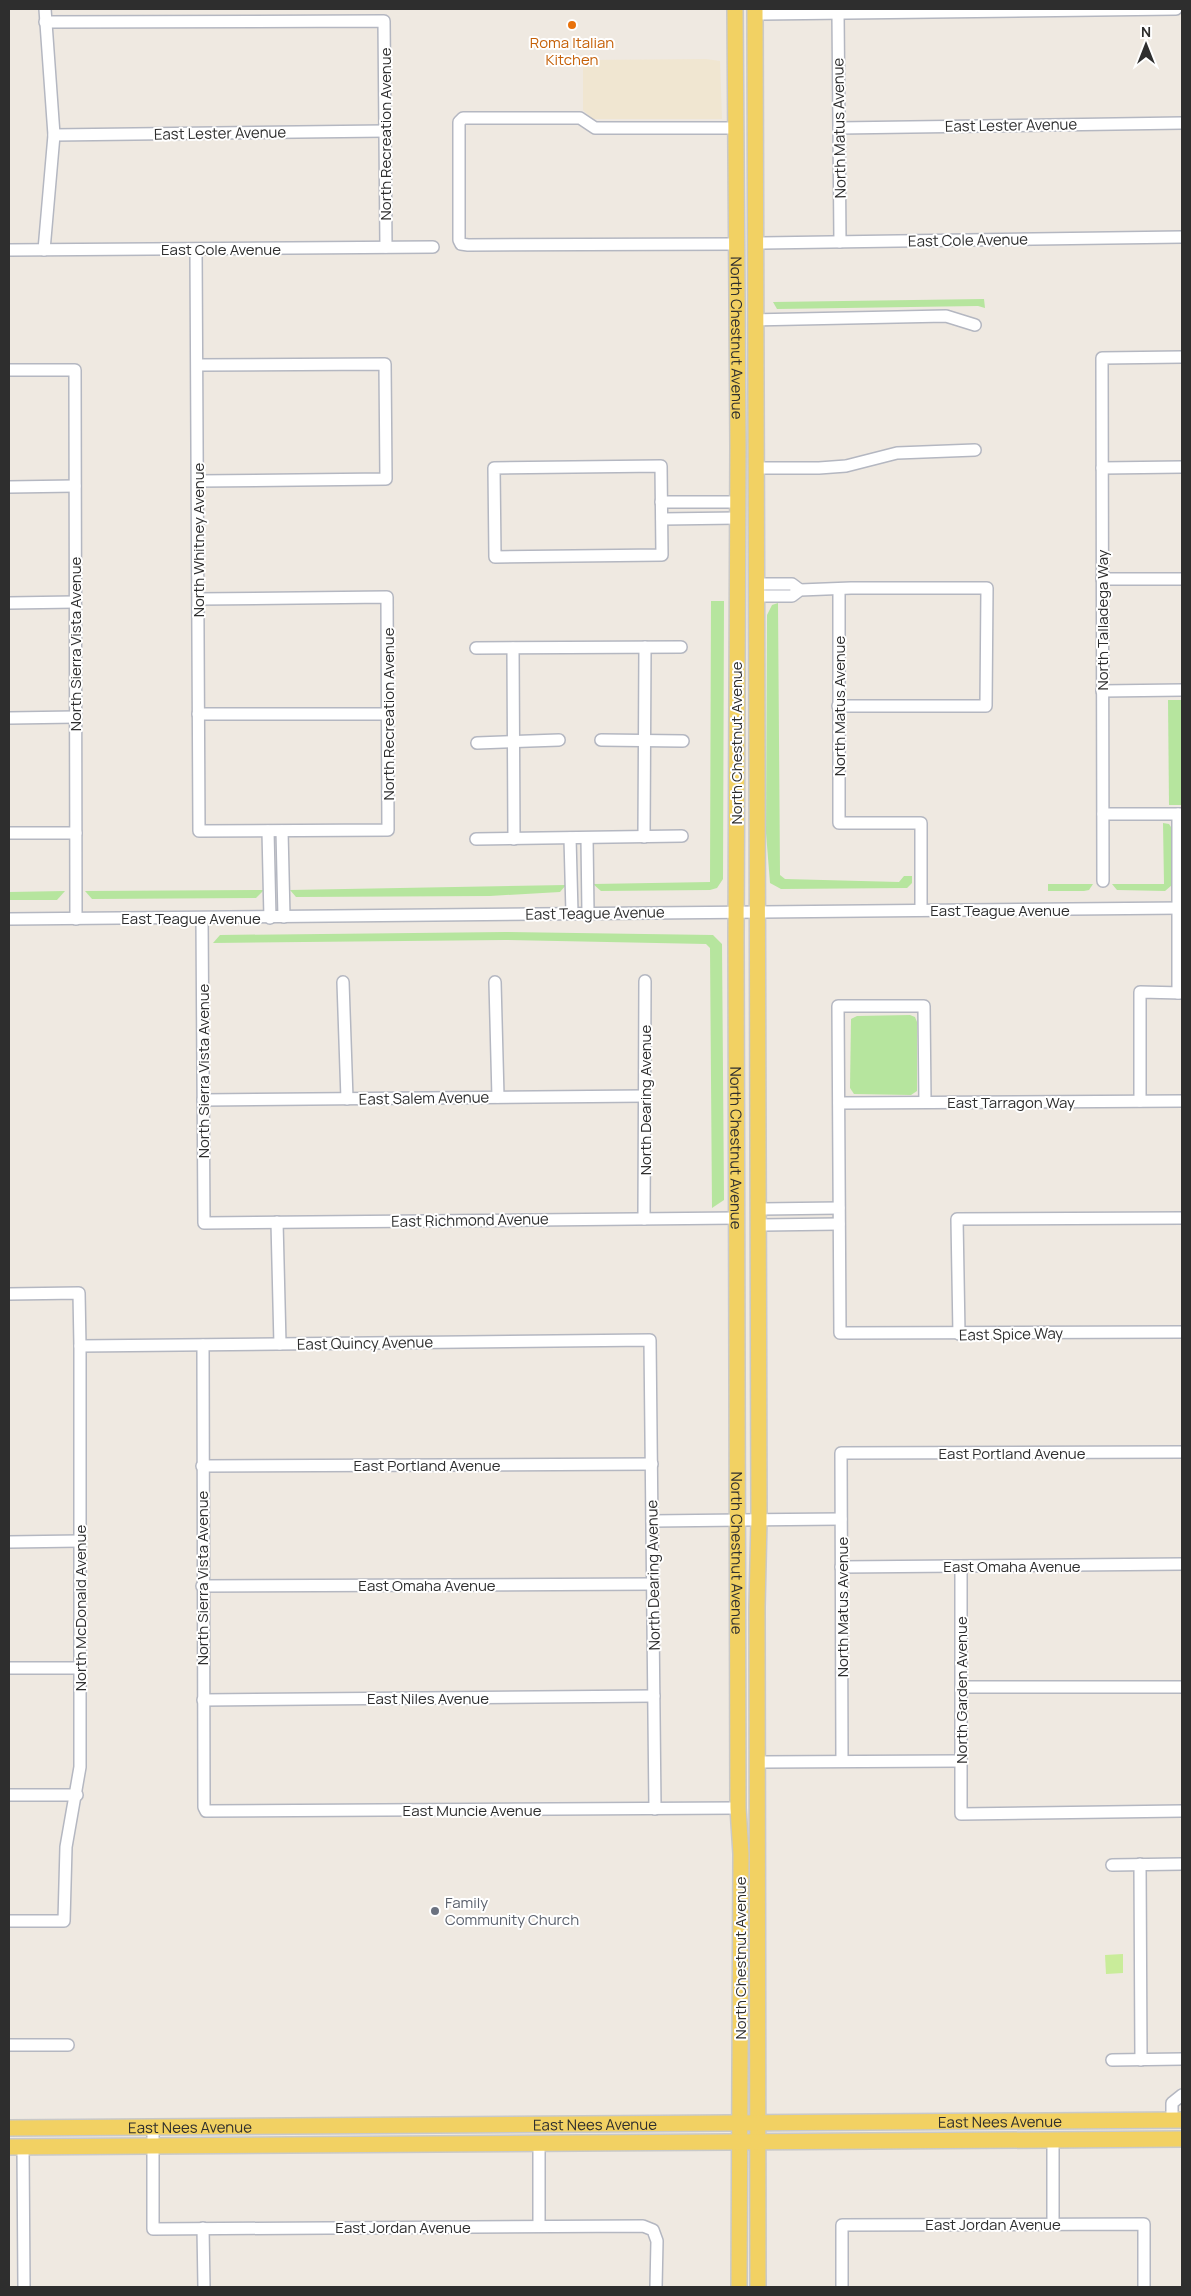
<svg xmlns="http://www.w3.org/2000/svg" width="1191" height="2296" font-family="Manrope,sans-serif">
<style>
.education{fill:#f0e6d1}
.green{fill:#b6e59e}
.pitch{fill:#c9ec9a}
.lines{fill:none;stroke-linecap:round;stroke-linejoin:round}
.minor-casing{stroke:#b4b7c1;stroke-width:14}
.major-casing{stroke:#c9c9c9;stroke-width:18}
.minor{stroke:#fff;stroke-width:11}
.major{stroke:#f2d163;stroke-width:15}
.food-dot{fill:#e8710a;stroke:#fff;stroke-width:2}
.worship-dot{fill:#6b7280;stroke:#fff;stroke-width:2}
.labels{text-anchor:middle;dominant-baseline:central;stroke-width:4;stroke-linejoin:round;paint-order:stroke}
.food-label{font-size:15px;fill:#c56008;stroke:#fff}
.street-label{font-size:15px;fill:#2e2e2e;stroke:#fff}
.worship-label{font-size:15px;fill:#5b616d;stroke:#fff;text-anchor:start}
</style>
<rect width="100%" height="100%" fill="#efe9e1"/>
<!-- education -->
<path class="education" d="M706,59L720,61L722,119H592L583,110V60Z"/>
<!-- green -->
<g class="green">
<path d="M984,299L985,308L978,306L777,309L773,302Z"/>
<path d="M711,601H724L723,879L717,888L710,890L601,891L593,884L710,882Z"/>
<path d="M778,603L780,875L785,879L899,882L904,876H912V883L907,888L781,889L770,883L766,833L767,615L772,605Z"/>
<path d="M1168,700H1182V805H1169Z"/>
<path d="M1163,823L1169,824L1173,830L1172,885L1165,891L1117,890L1112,884H1164Z"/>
<path d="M1048,884H1093L1089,890L1084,891H1048Z"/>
<path d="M566,885L560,892L490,896L296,897L290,890Z"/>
<path d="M264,890L256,898L92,899L85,891Z"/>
<path d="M65,891L57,900H9V892Z"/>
<path d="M505,932L713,935L722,944L724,1200L712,1208L710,948L706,944L505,940L213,943L220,935Z"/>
<path d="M910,1015L915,1017L917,1022V1091L911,1095L854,1094L850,1088L851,1019L857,1016Z"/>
</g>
<!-- pitch -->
<path class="pitch" d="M1123,1954V1973L1106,1974L1105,1955Z"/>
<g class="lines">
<defs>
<g id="minor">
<path d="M838,13L840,242"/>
<path d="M755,14L1176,9"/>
<path d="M45,22L384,21L386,247"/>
<path d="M735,128H595L580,118H463L459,122V240L461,244L468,245L736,244"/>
<path d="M839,128L1182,123"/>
<path d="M54,135L386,131"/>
<path d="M755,243L1182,237"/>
<path d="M196,249L199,831L388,830L387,597L198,599"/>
<path d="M9,250L433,247"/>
<path d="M44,250L54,135L45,9"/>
<path d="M755,320L946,316L975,325"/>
<path d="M198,365L385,364L386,479L198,481"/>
<path d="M9,370H75L76,919"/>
<path d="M661,466L662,555L495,557L494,468Z"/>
<path d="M756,468H819L846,466L897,453L975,450"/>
<path d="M1102,468L1182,467"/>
<path d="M9,487L75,486"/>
<path d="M661,502H738"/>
<path d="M662,519L738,518"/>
<path d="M1102,579H1182"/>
<path d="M756,584H792L800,590"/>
<path d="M839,589V823H921V910"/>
<path d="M756,596H792L800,590L851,588H987L986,706H838"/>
<path d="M9,603L75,602"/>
<path d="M476,648L681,647"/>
<path d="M513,648L514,839"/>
<path d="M1102,691L1182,690"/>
<path d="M198,714H388"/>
<path d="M9,718L76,717"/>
<path d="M601,740L683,741"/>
<path d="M477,743L559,740"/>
<path d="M1103,814H1182"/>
<path d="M268,831L270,918"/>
<path d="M282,831L284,917"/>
<path d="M9,833H76"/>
<path d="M644,837L645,647"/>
<path d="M570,838L572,913"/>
<path d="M587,838L588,913"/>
<path d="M476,839L682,836"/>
<path d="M1103,881L1102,358L1182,357"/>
<path d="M202,918L204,1223L737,1218"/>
<path d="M9,919L1182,908"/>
<path d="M343,982L347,1099"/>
<path d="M495,982L498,1097"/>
<path d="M1178,993V814"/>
<path d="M203,1100L645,1096"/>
<path d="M1140,1101V992L1182,993"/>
<path d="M925,1102L924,1006H838L840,1333L1182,1332"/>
<path d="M839,1103L1182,1101"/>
<path d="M758,1209L839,1208"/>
<path d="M644,1219L645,981"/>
<path d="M277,1222L280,1344"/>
<path d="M758,1225L839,1224"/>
<path d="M9,1294L79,1293L80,1346V1767L66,1847L64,1921H9"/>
<path d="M959,1334L957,1219L1182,1218"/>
<path d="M203,1345L204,1807L206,1811L738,1808"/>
<path d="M80,1346L650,1340L655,1809"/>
<path d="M202,1466L652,1464"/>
<path d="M652,1521L841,1519"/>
<path d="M9,1542L80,1541"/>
<path d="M961,1566V1814L1182,1811"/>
<path d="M841,1567L1182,1564"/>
<path d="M202,1586L653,1584"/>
<path d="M9,1668H80"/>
<path d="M961,1687H1182"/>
<path d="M203,1700L654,1696"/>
<path d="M842,1761L841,1453L1182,1452"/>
<path d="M758,1762L961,1761"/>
<path d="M9,1795H77"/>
<path d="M1140,1864L1141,2060"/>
<path d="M1112,1865L1182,1864"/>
<path d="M9,2045H68"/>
<path d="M1112,2060L1182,2059"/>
<path d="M1172,2121V2103L1182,2095"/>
<path d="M153,2127V2229L643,2226L653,2230L657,2241L656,2287"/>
<path d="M1053,2141V2224"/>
<path d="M539,2143V2226"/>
<path d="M23,2147L24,2287"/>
<path d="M203,2228L204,2287"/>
<path d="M842,2287V2225L1144,2224V2287"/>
</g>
<g id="major">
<path id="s1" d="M735,9L738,446L736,937L738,1808L741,1854L739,2287"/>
<path d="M755,9L759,1520L757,1607L758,2287"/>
<path id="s2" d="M9,2128L1182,2120"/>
<path d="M9,2147L1182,2139"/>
</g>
</defs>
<!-- minor casing -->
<use href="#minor" class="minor-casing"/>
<!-- major casing -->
<use href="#major" class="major-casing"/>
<!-- minor -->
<use href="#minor" class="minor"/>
<!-- major -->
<use href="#major" class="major"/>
</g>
<!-- markers -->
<circle class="food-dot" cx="572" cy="25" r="5"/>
<circle class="worship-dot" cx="435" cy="1911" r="5"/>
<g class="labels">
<!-- food labels -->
<g class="food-label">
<text x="572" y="42">Roma Italian<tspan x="572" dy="17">Kitchen</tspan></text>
</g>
<!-- street labels -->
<g class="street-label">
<text transform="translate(1011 125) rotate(-1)">East Lester Avenue</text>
<text transform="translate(839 128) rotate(-91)">North Matus Avenue</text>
<text transform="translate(220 133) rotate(-1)">East Lester Avenue</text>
<text transform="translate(385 134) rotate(-90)">North Recreation Avenue</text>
<text transform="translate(968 240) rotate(-1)">East Cole Avenue</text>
<text x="221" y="249">East Cole Avenue</text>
<text stroke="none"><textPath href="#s1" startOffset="329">North Chestnut Avenue</textPath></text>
<text transform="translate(198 540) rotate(-90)">North Whitney Avenue</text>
<text transform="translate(1102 620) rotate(-90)">North Talladega Way</text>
<text transform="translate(75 644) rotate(-90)">North Sierra Vista Avenue</text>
<text transform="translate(839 706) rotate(-90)">North Matus Avenue</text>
<text transform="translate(388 714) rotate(-90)">North Recreation Avenue</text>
<text transform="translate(736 743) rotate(-90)">North Chestnut Avenue</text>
<text x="1000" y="910">East Teague Avenue</text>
<text transform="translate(595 913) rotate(-1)">East Teague Avenue</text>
<text x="191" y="918">East Teague Avenue</text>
<text transform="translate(203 1071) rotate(-90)">North Sierra Vista Avenue</text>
<text transform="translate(424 1098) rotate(-1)">East Salem Avenue</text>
<text transform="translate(645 1100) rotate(-90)">North Dearing Avenue</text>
<text x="1011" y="1102">East Tarragon Way</text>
<text stroke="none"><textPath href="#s1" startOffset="1139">North Chestnut Avenue</textPath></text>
<text transform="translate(470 1220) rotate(-1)">East Richmond Avenue</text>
<text transform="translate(1011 1334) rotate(-1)">East Spice Way</text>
<text transform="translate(365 1343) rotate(-1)">East Quincy Avenue</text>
<text x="1012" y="1453">East Portland Avenue</text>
<text x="427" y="1465">East Portland Avenue</text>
<text stroke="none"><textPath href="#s1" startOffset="1544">North Chestnut Avenue</textPath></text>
<text x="1012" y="1566">East Omaha Avenue</text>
<text transform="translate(653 1575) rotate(-91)">North Dearing Avenue</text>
<text transform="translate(202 1578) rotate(-90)">North Sierra Vista Avenue</text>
<text x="427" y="1585">East Omaha Avenue</text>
<text transform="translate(842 1607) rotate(-90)">North Matus Avenue</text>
<text transform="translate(80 1608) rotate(-90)">North McDonald Avenue</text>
<text transform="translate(961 1690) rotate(-90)">North Garden Avenue</text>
<text x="428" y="1698">East Niles Avenue</text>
<text x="472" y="1810">East Muncie Avenue</text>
<text transform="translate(740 1958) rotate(-90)">North Chestnut Avenue</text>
<text stroke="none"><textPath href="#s2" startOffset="991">East Nees Avenue</textPath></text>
<text stroke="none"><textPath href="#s2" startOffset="586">East Nees Avenue</textPath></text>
<text stroke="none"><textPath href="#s2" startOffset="181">East Nees Avenue</textPath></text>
<text x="993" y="2224">East Jordan Avenue</text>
<text x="403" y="2227">East Jordan Avenue</text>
</g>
<!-- worship labels -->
<g class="worship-label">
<text x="445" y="1902">Family<tspan x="445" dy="17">Community Church</tspan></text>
</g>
</g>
<!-- border -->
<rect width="1191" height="2296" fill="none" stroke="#2e2e2e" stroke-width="20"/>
<!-- north arrow -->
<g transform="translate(1146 45)" stroke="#ffffff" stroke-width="4" paint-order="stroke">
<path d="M0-4L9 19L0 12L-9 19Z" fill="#2e2e2e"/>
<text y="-8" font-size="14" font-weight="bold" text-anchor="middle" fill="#2e2e2e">N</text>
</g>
</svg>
